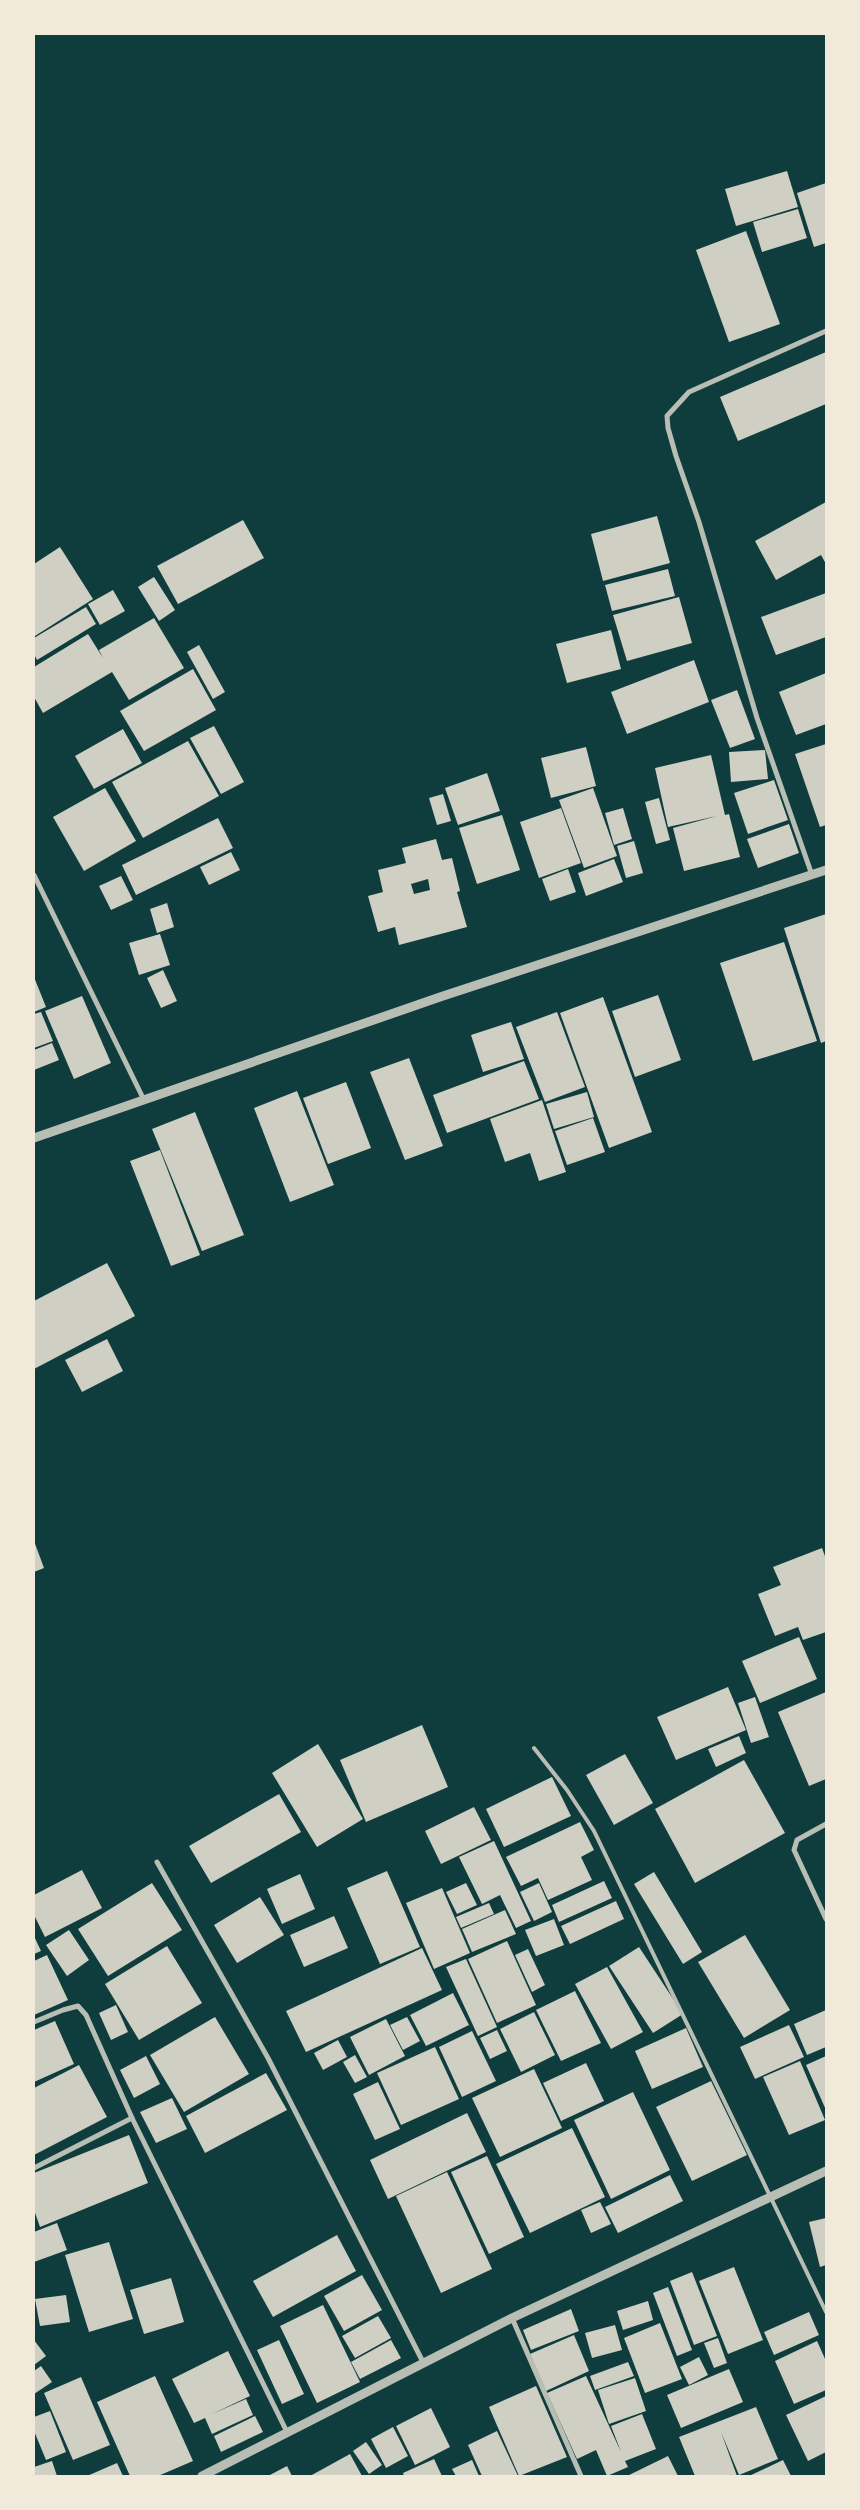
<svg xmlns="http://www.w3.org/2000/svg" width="860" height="2510" font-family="Manrope,sans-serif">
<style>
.building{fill:#cfcfc3;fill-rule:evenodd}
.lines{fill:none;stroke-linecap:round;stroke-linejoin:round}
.service{stroke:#b8beb3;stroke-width:4}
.minor{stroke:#b8beb3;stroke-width:5}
.tertiary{stroke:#b8beb3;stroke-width:9}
</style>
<rect width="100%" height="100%" fill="#0f3d3e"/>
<!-- building -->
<g class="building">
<path d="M787,171L798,207L736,226L725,189Z"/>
<path d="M826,183V243L814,247L797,193Z"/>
<path d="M798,209L807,238L762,252L753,222Z"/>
<path d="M746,231L780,324L729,342L696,250Z"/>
<path d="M826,352V404L738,441L720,397Z"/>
<path d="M826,502V564L821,555L776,580L755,541Z"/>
<path d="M657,516L670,563L603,581L591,534Z"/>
<path d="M243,520L264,558L178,604L157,566Z"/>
<path d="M60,547L93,599L35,636L34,564Z"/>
<path d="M668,569L675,596L612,611L605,585Z"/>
<path d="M154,577L175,610L159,621L138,587Z"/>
<path d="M113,590L125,611L100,625L88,604Z"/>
<path d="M826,593V637L776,655L761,617Z"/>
<path d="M679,597L692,643L627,661L613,615Z"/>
<path d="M86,607L96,624L37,660L34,654V638Z"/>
<path d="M154,618L184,668L129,700L112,672L43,713L34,697V667L88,634L103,658L99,650Z"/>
<path d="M611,630L621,669L567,683L556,644Z"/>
<path d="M199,645L225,692L213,699L187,652Z"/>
<path d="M694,660L709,702L627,734L611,692Z"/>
<path d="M193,669L216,710L144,751L120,711Z"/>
<path d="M826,673V724L796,735L779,692Z"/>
<path d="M737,690L755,739L730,748L711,700Z"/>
<path d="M214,726L244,782L221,794L190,738Z"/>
<path d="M123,729L142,763L94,789L75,756Z"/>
<path d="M188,741L219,796L143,838L112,782Z"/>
<path d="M826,744V825L820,827L795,754Z"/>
<path d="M586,747L596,786L551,798L541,758Z"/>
<path d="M765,750L768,779L731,782L729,752Z"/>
<path d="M711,755L725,815L729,814L740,857L684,871L673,828L717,816L668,827L655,768Z"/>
<path d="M487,773L500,811L458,825L445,788Z"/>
<path d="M774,780L788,820L748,834L734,793Z"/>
<path d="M105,788L136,841L84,871L53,817Z"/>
<path d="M593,788L617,856L584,868L559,800Z"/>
<path d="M443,794L451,821L437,825L429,798Z"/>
<path d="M659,798L670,840L656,844L645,802Z"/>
<path d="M561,808L581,863L539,878L520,822Z"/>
<path d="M623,808L632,839L614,845L605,813Z"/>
<path d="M502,815L520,870L477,884L459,828Z"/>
<path d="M218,818L233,848L136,895L122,865Z"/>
<path d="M789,824L799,853L758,868L747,839Z"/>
<path d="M436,839L442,860L452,858L460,891L457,892L467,927L399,945L395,927L378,932L368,896L383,892L378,870L406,863L402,848ZM428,879L430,890L414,894L411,884Z"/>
<path d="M634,841L643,873L626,878L617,846Z"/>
<path d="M231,852L240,870L209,885L200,867Z"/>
<path d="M614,859L623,882L586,896L578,873Z"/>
<path d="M568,869L576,892L550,901L542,879Z"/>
<path d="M121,876L133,900L111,910L99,886Z"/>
<path d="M167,903L174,927L157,933L150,909Z"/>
<path d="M826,914V1041L821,1043L784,928Z"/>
<path d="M160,934L170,965L139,975L129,943Z"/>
<path d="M784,942L817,1041L753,1061L720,963Z"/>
<path d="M163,970L177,1001L161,1008L147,978Z"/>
<path d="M34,977L46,1007L34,1012Z"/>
<path d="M658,995L681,1060L635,1077L612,1011Z"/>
<path d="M82,996L111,1063L74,1079L45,1011Z"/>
<path d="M603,997L652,1132L609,1148L560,1013Z"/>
<path d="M41,1012L53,1041L34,1048V1014Z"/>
<path d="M557,1012L585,1087L545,1102L516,1027Z"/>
<path d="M511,1022L524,1059L483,1072L471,1035Z"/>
<path d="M52,1043L59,1060L34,1070V1050Z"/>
<path d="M409,1058L443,1146L405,1160L370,1072Z"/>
<path d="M524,1061L539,1099L447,1133L433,1095Z"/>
<path d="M346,1082L371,1148L328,1164L303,1098Z"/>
<path d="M297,1091L334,1185L290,1202L254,1108Z"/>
<path d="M587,1092L594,1117L554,1129L546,1104Z"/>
<path d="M542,1100L566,1172L539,1181L530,1153L505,1162L490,1119Z"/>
<path d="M195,1112L244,1235L202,1251L152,1129Z"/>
<path d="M593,1118L605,1152L567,1165L555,1131Z"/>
<path d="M160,1150L200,1255L171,1266L130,1161Z"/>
<path d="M107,1263L135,1316L34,1369V1301Z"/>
<path d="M107,1339L123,1371L82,1392L65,1360Z"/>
<path d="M34,1541L44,1568L34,1572Z"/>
<path d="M822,1548L826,1559V1632L803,1640L798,1627L775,1636L758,1594L781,1585L773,1567Z"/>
<path d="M799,1637L817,1679L760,1703L742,1661Z"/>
<path d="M728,1687L746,1730L676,1760L657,1717Z"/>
<path d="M826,1692V1779L809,1786L778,1712Z"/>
<path d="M755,1697L769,1737L751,1743L738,1703Z"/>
<path d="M422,1725L448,1787L366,1822L340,1760Z"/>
<path d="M739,1736L746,1753L716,1767L708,1749Z"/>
<path d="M318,1744L363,1819L317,1847L272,1773Z"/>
<path d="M625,1754L653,1803L614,1825L586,1775Z"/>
<path d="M744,1760L785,1833L695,1883L655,1809Z"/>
<path d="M552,1777L571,1816L504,1847L486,1809Z"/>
<path d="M279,1794L301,1832L211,1883L189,1846Z"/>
<path d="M474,1807L491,1840L441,1864L425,1831Z"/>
<path d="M580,1822L594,1850L581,1857L592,1880L548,1900L538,1878L521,1886L506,1857Z"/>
<path d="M494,1841L531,1921L516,1928L500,1895L482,1904L459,1857Z"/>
<path d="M82,1870L102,1908L45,1937L34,1915V1895Z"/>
<path d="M387,1871L420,1947L380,1964L347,1888Z"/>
<path d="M654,1872L702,1952L683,1964L634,1884Z"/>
<path d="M300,1874L315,1909L282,1924L267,1889Z"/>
<path d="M604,1881L612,1898L559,1922L552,1905Z"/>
<path d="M152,1883L182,1930L108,1976L78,1929Z"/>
<path d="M466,1883L477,1905L457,1914L446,1892Z"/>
<path d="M539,1883L552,1912L534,1921L520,1892Z"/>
<path d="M442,1888L470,1953L434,1969L406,1903Z"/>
<path d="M260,1897L284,1935L237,1963L214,1925Z"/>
<path d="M616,1901L624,1919L570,1944L561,1926Z"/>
<path d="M489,1903L494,1914L461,1928L456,1917Z"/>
<path d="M505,1910L516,1934L472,1952L462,1929Z"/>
<path d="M334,1916L348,1948L304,1967L290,1935Z"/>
<path d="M554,1919L564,1945L536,1956L525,1930Z"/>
<path d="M69,1930L89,1960L67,1976L46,1945Z"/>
<path d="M745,1935L790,2010L744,2038L698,1962Z"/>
<path d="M34,1936L41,1951L34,1954Z"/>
<path d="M507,1941L536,2005L497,2023L468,1959Z"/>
<path d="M167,1946L202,2003L139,2040L105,1984Z"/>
<path d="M639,1947L683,2014L653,2033L609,1966Z"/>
<path d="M422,1948L442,1990L306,2052L286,2011Z"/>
<path d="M528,1949L545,1985L532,1992L515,1955Z"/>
<path d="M47,1955L68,2000L34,2015V1961Z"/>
<path d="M466,1959L497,2027L478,2036L446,1967Z"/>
<path d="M607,1967L643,2032L611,2049L575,1984Z"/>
<path d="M575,1991L601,2043L561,2061L536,2010Z"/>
<path d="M453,1993L469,2025L426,2046L410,2015Z"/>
<path d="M116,2005L128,2032L111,2040L99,2013Z"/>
<path d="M826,2010V2047L807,2055L794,2024Z"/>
<path d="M534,2012L555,2055L521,2072L500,2029Z"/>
<path d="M215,2017L249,2074L184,2112L150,2055Z"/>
<path d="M407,2017L420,2041L403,2050L390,2025Z"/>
<path d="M386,2019L405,2056L369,2075L350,2037Z"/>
<path d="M55,2021L74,2064L34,2082V2030Z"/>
<path d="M789,2025L804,2057L755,2079L740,2047Z"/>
<path d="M686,2028L703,2067L652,2089L635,2051Z"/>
<path d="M497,2030L507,2051L490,2059L480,2038Z"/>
<path d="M472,2031L496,2081L462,2097L439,2047Z"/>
<path d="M338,2040L347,2057L323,2070L314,2053Z"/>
<path d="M435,2047L459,2099L401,2125L377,2073Z"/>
<path d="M355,2055L367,2077L355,2083L343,2062Z"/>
<path d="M146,2056L160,2084L134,2098L120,2070Z"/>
<path d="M826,2056V2110L806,2065Z"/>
<path d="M800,2061L825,2120L789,2135L763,2077Z"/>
<path d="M586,2063L604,2101L561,2121L543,2083Z"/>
<path d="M79,2065L107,2117L34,2155V2088Z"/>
<path d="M534,2069L562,2128L500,2157L472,2098Z"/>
<path d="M266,2073L287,2110L205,2153L186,2116Z"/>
<path d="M711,2081L747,2155L692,2181L656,2107Z"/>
<path d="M378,2082L400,2129L375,2140L353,2094Z"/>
<path d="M633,2092L670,2170L611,2199L574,2120Z"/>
<path d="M172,2098L187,2129L156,2143L140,2112Z"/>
<path d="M467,2113L486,2152L388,2199L370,2160Z"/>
<path d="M572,2128L605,2197L530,2233L496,2164Z"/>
<path d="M129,2135L148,2183L40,2227L34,2210V2173Z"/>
<path d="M487,2156L524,2237L489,2254L451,2172Z"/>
<path d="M447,2172L492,2269L441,2293L396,2196Z"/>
<path d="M670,2175L683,2201L618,2233L605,2207Z"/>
<path d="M600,2202L611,2224L591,2233L581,2210Z"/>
<path d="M826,2218V2265L820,2267L809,2222Z"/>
<path d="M57,2223L67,2250L34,2262V2232Z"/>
<path d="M337,2235L356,2271L273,2317L253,2281Z"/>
<path d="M109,2242L133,2319L89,2332L65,2255Z"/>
<path d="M734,2267L763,2340L728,2354L699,2281Z"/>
<path d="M692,2272L717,2336L694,2345L670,2281Z"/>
<path d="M362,2275L382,2310L344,2331L324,2296Z"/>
<path d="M171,2278L184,2322L144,2334L130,2290Z"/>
<path d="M668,2287L692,2350L677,2356L653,2293Z"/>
<path d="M66,2295L70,2322L40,2326L35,2299Z"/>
<path d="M648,2301L653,2320L623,2330L617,2311Z"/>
<path d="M323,2305L360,2382L317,2403L280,2326Z"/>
<path d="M571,2309L579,2331L531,2350L523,2330Z"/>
<path d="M809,2312L819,2335L774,2355L764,2332Z"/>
<path d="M378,2316L391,2338L355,2358L342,2336Z"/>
<path d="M660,2323L682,2379L645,2393L624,2338Z"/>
<path d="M615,2325L622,2350L592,2358L585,2333Z"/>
<path d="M574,2335L589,2371L546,2391L530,2354Z"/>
<path d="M718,2338L727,2363L714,2368L704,2343Z"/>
<path d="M34,2340L46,2356L34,2365Z"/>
<path d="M279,2340L304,2394L282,2404L257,2350Z"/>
<path d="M391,2340L401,2358L360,2379L351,2362Z"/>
<path d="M817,2341L826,2361V2390L794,2404L775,2361Z"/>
<path d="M228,2351L250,2396L212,2414L246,2399L253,2415L212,2434L205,2418L194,2423L172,2379Z"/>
<path d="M699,2357L708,2375L689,2385L680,2367Z"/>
<path d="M628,2362L634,2376L595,2390L590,2376Z"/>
<path d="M41,2366L52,2382L34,2394V2371Z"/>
<path d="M729,2369L743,2402L681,2428L667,2395Z"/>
<path d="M155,2376L193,2461L158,2476H130L97,2402Z"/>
<path d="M586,2376L621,2452L611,2426L642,2414L656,2449L625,2461L628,2467L607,2476L596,2450L577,2459L547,2393Z"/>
<path d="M81,2377L110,2445L73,2460L44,2393Z"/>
<path d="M635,2378L646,2411L609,2424L598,2390Z"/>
<path d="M536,2386L567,2457L519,2476L489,2407Z"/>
<path d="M826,2396V2452L808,2461L786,2415Z"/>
<path d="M756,2407L778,2459L739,2475L721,2432L737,2476H695L679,2437Z"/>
<path d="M431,2408L450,2447L415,2465L396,2426Z"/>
<path d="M50,2411L66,2452L46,2460L34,2431V2417Z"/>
<path d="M255,2416L263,2432L221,2452L214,2436Z"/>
<path d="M393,2427L408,2456L386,2468L371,2439Z"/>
<path d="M497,2431L518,2476H482L468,2445Z"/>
<path d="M366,2442L382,2465L369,2474L353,2451Z"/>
<path d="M350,2454L362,2476H310Z"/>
<path d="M668,2456L678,2476H627Z"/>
<path d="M434,2459L442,2476H404L403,2473Z"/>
<path d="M472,2460L479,2476H456L452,2469Z"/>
<path d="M783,2460L791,2476H749Z"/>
<path d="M52,2461L57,2476H34V2467Z"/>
<path d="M117,2463L123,2476H87Z"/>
<path d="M287,2466L292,2476H268Z"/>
</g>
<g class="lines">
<!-- service -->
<path class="service" d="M534,1748L567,1790L594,1831L826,2312"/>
<!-- minor -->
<g class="minor">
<path d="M34,875L143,1098"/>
<path d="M812,875L757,718L699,522L676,456L668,428L667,416L689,392L826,331"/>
<path d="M826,1824L797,1840L794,1850L826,1919"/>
<path d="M157,1862L268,2058L423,2362"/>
<path d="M34,2022L63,2010L78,2006L86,2015L132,2118L287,2432"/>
<path d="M34,2168L132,2118"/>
<path d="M512,2318L581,2476"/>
</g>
<!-- tertiary -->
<g class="tertiary">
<path d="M34,1138L440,997L826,870"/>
<path d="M202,2476L512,2318L826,2171"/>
</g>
</g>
<!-- border -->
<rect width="860" height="2510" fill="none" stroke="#f1e9da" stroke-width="70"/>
</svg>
